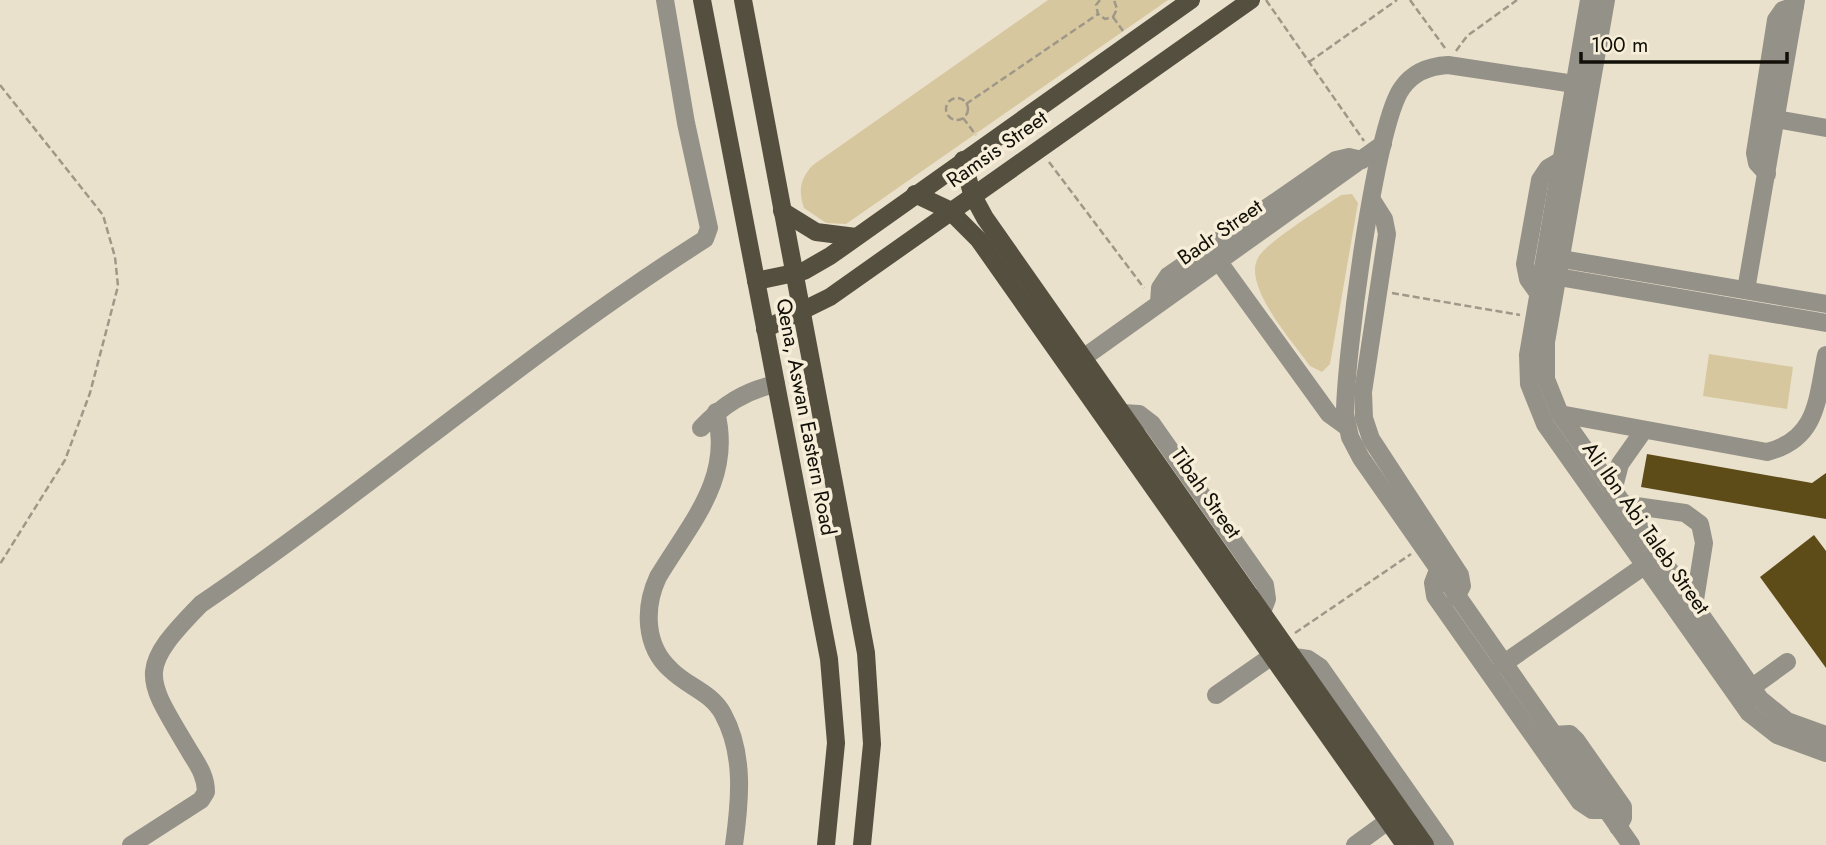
<svg xmlns="http://www.w3.org/2000/svg" width="1826" height="845" font-family="Jost,sans-serif">
<style>
.green{fill:#d7c79f}
.building{fill:#5e4c18}
.lines{fill:none;stroke-linecap:round;stroke-linejoin:round}
.path{stroke:#9f9888;stroke-width:2.5;stroke-dasharray:7 3.5;stroke-linecap:butt}
.minor{stroke:#949188;stroke-width:18}
.major{stroke:#554f40;stroke-width:18}
.labels{text-anchor:middle;dominant-baseline:central;stroke-width:7;stroke-linejoin:round;paint-order:stroke}
.street-label{font-size:21px;fill:#110f07;stroke:#f7eed9}
</style>
<rect width="100%" height="100%" fill="#eae1cc"/>
<!-- green -->
<g class="green">
<path d="M1048,0H1168L846,224L826,223L804,208C798,190 800,179 813,165Z"/>
<path d="M1352,194L1358,203L1330,364L1322,372L1310,366C1294,343 1242,286 1258,258C1266,242 1324,207 1341,195Z"/>
<path d="M1709,354L1793,367L1787,409L1703,396Z"/>
</g>
<!-- building -->
<g class="building">
<path d="M1647,454L1812,483L1826,473V519L1641,487Z"/>
<path d="M1814,535L1826,551V668L1760,577Z"/>
</g>
<g class="lines">
<!-- path -->
<g class="path">
<path d="M1100,0L1096,5L1098,14L1105,19L1113,17"/>
<path d="M1266,0L1364,141"/>
<path d="M1410,0L1445,48"/>
<path d="M1113,17L1123,31"/>
<path d="M1113,17L1117,9L1114,0"/>
<path d="M1456,51L1467,36L1517,0"/>
<path d="M1309,62L1397,0"/>
<path d="M0,85L103,215L115,257L118,286L90,393L65,460L0,564"/>
<circle cx="957" cy="109" r="11"/>
<path d="M966,104L1098,14"/>
<path d="M963,118L976,135"/>
<path d="M1049,162L1144,288"/>
<path d="M1392,293L1520,315"/>
<path d="M1295,633L1411,554"/>
</g>
<!-- minor -->
<g class="minor">
<path d="M1589,0L1528,355L1529,384L1545,424L1749,713L1777,735L1826,753"/>
<path d="M1606,0L1546,342V379L1560,414L1760,699L1787,721L1826,735"/>
<path d="M1574,84L1448,65C1430,66 1413,72 1402,88C1375,125 1345,361 1345,414L1350,437L1361,458L1631,845"/>
<path d="M1776,119L1826,128"/>
<path d="M1767,174L1757,163L1755,153L1776,20L1783,10L1795,6"/>
<path d="M1372,200L1384,219L1387,234L1363,392L1364,418L1371,439L1460,575L1462,586L1456,597"/>
<path d="M1550,257L1826,304"/>
<path d="M1219,262L1329,414L1347,427"/>
<path d="M1547,275L1826,323"/>
<path d="M1746,290L1796,0"/>
<path d="M1538,293L1528,279L1525,264L1540,180L1548,168L1560,161"/>
<path d="M1159,303L1160,288L1168,276L1336,160L1349,157L1362,160"/>
<path d="M1083,358L1383,144"/>
<path d="M716,412C733,479 691,522 658,577C644,607 644,646 671,670C688,687 711,692 723,714C745,754 740,802 734,845"/>
<path d="M1122,413L1139,414L1152,424L1265,585L1267,599L1262,612"/>
<path d="M1560,414L1767,452C1818,439 1817,399 1826,355"/>
<path d="M701,428C723,405 744,391 776,384"/>
<path d="M1613,491L1620,464L1644,430"/>
<path d="M1622,504L1685,513L1700,524L1704,543L1694,606"/>
<path d="M1438,570L1433,583L1435,596L1580,802L1592,810H1606"/>
<path d="M1294,657L1308,659L1320,667L1445,845"/>
<path d="M1503,664L1644,566"/>
<path d="M1751,688L1787,662"/>
<path d="M1216,695L1272,656"/>
<path d="M1552,735L1570,734L1576,740L1623,807V818L1618,827"/>
<path d="M131,845L201,800L206,792C206,776 198,765 190,752C145,676 135,671 201,604C373,487 530,350 705,239L709,228L686,123L665,0"/>
<path d="M1355,845L1388,821"/>
</g>
<!-- major -->
<g class="major">
<path d="M702,0L829,659L836,743L826,845"/>
<path d="M743,0L866,653L872,744L862,845"/>
<path d="M963,160L972,194L985,218L1425,845"/>
<path d="M915,194L949,210L979,240L1405,845"/>
<path d="M782,211L816,232L856,237"/>
<path d="M756,281L804,271L830,256L1191,0"/>
<path d="M765,329L830,297L1251,0"/>
</g>
</g>
<g class="labels">
<!-- street labels -->
<g class="street-label">
<text transform="translate(997 149) rotate(-35)">Ramsis Street</text>
<text transform="translate(1220 232) rotate(-35)">Badr Street</text>
<text transform="translate(806 417) rotate(79)">Qena, Aswan Eastern Road</text>
<text transform="translate(1206 493) rotate(55)">Tibah Street</text>
<text transform="translate(1646 528) rotate(55)">Ali Ibn Abi Taleb Street</text>
</g>
</g>
<!-- scale -->
<path d="M1581 52v10h206v-10" fill="none" stroke="#110f07" stroke-width="3.5"/>
<text x="1591" y="52" font-size="21" fill="#110f07" stroke="#f7eed9" stroke-width="5" paint-order="stroke">100 m</text>
</svg>
